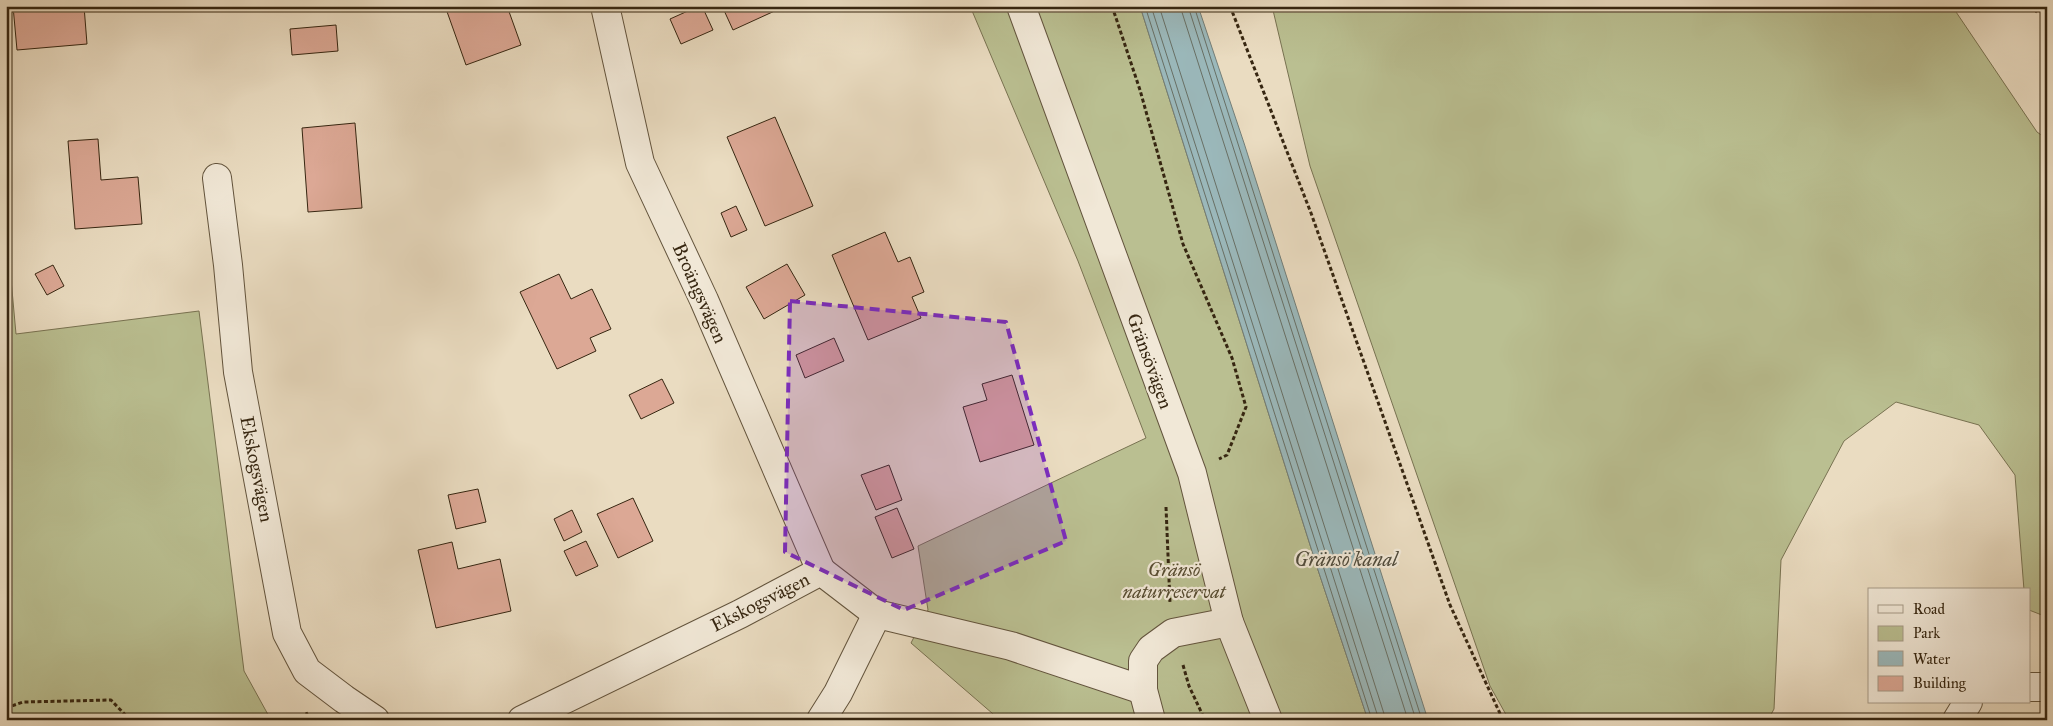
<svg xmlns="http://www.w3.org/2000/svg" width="2053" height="726" font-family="'IM FELL Great Primer',serif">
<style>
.green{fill:#babf91;stroke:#787251}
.water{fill:#9bb9bc;stroke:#737e78}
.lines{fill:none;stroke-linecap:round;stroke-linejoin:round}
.shore{stroke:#687066;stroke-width:1}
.building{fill:#dca895;stroke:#362611}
.minor-casing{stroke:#63543d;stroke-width:30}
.path{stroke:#362611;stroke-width:3;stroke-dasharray:4 2.5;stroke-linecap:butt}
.minor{stroke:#f1e8d7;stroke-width:28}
.marked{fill:#7b2cbf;fill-opacity:0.2;stroke:#7b2cbf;stroke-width:4;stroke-dasharray:10 6;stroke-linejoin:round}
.labels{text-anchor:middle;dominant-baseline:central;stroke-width:4.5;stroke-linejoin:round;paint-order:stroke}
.street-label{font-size:19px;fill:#362611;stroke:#f1e8d7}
.park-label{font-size:19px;font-style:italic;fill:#574c31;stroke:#f1e8d7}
.water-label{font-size:20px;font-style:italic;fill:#4f4b3c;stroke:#f1e8d7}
</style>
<rect width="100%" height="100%" fill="#eadcc1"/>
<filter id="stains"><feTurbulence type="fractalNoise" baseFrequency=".004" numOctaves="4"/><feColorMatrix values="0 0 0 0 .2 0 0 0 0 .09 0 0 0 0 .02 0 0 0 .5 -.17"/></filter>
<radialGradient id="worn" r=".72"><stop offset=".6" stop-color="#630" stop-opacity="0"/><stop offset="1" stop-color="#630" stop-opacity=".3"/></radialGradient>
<!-- green -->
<g class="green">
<path d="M970,6H1140L1317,567L1368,720H1000L911,643L928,610L918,546L1146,438L1078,261Z"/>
<path d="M1272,6H1952L2037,132L2047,139V617L2029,610V590H2024L2015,475L1979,425L1896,402L1844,441L1781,560L1774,709L1768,720H1509L1490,686L1310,166Z"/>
<path d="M6,224L16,334L199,311L244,671L271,720H6Z"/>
</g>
<!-- water -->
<path class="water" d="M1140,6H1198L1244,143L1428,720H1368L1317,567Z"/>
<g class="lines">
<!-- shore -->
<g class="shore">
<path d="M1145,6L1372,720"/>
<path d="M1151,6L1379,720"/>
<path d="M1159,6L1386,720"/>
<path d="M1180,6L1408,720"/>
<path d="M1188,6L1416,720"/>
<path d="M1194,6L1422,720"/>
</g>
</g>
<!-- building -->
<g class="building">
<path d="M13,6H84L87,44L17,50Z"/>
<path d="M445,6H507L521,45L466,65Z"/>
<path d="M699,6H702L713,30L681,44L670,19Z"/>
<path d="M722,6H778L779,9L733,30Z"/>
<path d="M2030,6H2044L2036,13Z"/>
<path d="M336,25L338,51L292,55L290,29Z"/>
<path d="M775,117L813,206L765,226L727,137Z"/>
<path d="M355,123L362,208L308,212L302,128Z"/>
<path d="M98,139L101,180L138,177L142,224L75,229L68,141Z"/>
<path d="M736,206L747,230L731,237L721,213Z"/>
<path d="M885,232L898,262L910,257L924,292L912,297L921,318L868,340L832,255Z"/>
<path d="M787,264L805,295L764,319L746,287Z"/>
<path d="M53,265L64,286L47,295L35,274Z"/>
<path d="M559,274L571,299L592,289L611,329L590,338L596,351L557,369L520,292Z"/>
<path d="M834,338L844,361L805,378L796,355Z"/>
<path d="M1012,375L1034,445L980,462L963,407L987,400L982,384Z"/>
<path d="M662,379L674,403L641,419L629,395Z"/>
<path d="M889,465L902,500L876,510L861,475Z"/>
<path d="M478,489L486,522L456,529L448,495Z"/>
<path d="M633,498L653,541L618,558L597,514Z"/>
<path d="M897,508L914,549L892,558L875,517Z"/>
<path d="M572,510L582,532L564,541L554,519Z"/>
<path d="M586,541L598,566L576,576L564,551Z"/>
<path d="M452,542L458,569L500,559L511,611L436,628L418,550Z"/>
</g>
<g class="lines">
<defs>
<g id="minor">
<path d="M605,6L640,163L704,300L821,571"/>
<path d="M1021,6L1192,473L1229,622L1268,720"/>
<path d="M217,178L228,265L238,372L287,633L307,671L344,699L375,720"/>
<path d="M2029,687H2047"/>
<path d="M522,720L740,614L821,571L877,614L1011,646L1143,690"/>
<path d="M821,720L838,693L877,614"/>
<path d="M1151,720L1143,690V661L1151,649L1173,633L1229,622"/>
<path d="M1957,720L1968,702"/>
</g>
</defs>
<!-- minor casing -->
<use href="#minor" class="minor-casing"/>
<!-- path -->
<g class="path">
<path d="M1112,6L1140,90L1183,244L1232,358L1246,407L1227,455L1219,459"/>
<path d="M1230,6L1311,213L1450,605L1503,720"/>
<path d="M1166,507L1170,603"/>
<path d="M1183,665L1189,686L1205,720"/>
<path d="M6,708L23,702L111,700L130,720"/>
<path d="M294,720L308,713"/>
<path d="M1828,720L1835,716"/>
</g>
<!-- minor -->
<use href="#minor" class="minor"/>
</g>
<!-- marked area -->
<path class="marked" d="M790,301L1006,322L1066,541L904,610L785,552Z"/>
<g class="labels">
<!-- street labels -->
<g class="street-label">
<text transform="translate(700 293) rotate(66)">Broängsvägen</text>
<text transform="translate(1150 361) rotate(70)">Gränsövägen</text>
<text transform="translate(257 469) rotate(79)">Ekskogsvägen</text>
<text transform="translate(760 602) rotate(-27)">Ekskogsvägen</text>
</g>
<!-- park labels -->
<g class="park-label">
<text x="1174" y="569">Gränsö<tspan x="1174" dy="22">naturreservat</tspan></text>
</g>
<!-- water labels -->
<g class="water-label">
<text x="1346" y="559">Gränsö kanal</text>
</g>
</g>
<!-- margin -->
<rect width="2053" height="726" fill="none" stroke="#eadcc1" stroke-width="25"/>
<rect x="8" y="8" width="2038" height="711" fill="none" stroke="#362611" stroke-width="2.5"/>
<rect x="12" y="12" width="2028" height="701" fill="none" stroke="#362611"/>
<!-- legend -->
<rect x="1868" y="588" width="162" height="115" fill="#f1e8d7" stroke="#a69a88"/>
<rect x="1878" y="605" width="25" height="8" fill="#f1e8d7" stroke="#a69a88"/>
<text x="1913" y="614" font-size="15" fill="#362611">Road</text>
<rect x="1878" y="626" width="25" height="15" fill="#babf91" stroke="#a69a88"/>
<text x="1913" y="638" font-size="15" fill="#362611">Park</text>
<rect x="1878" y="651" width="25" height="15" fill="#9bb9bc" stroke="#a69a88"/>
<text x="1913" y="664" font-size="15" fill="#362611">Water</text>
<rect x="1878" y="676" width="25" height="15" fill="#dca895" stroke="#a69a88"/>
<text x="1913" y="688" font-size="15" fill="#362611">Building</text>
<rect width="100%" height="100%" filter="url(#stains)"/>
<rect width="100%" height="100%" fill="url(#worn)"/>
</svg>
